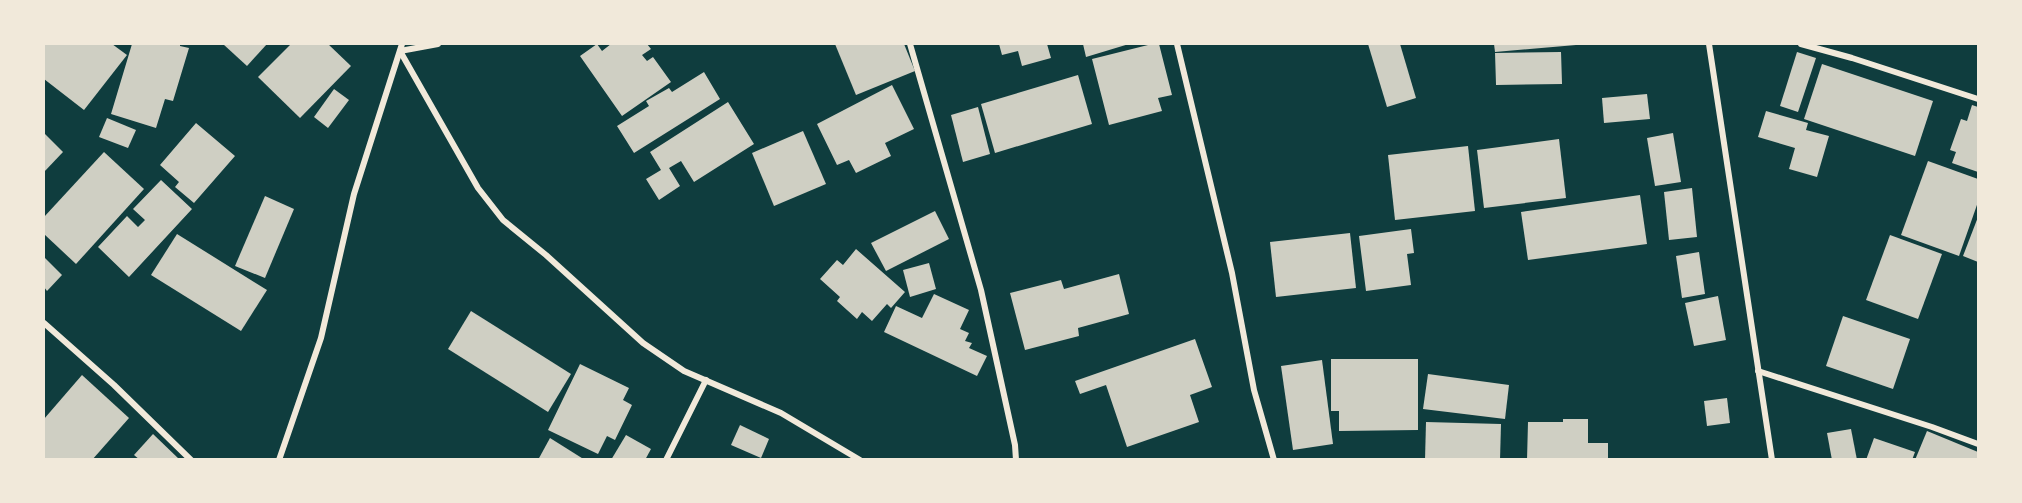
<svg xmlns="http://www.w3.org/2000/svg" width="2022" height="503" font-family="Inter,sans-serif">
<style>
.building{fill:#cfcfc3}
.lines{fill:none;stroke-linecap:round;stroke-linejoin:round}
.minor{stroke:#f1e9da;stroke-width:6}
</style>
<rect width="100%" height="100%" fill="#0f3d3e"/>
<!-- building -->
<g class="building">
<path d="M44,44H112L127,55L84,110L44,79Z"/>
<path d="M132,44H180V46L189,48L173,101L165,99L156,128L111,114Z"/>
<path d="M223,44H267L247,66Z"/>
<path d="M291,44H328L351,66L300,118L258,77Z"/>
<path d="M597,44L602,51L611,44H647L651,49L642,55L647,61L653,57L671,82L622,116L580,56Z"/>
<path d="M835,44H904L915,71L856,95Z"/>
<path d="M999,44H1047L1051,58L1022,66L1018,51L1002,55Z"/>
<path d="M1083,44H1129L1086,57Z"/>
<path d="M1152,44H1159L1172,95L1158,98L1162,111L1109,125L1092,59Z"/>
<path d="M1368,44H1400L1416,98L1387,107Z"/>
<path d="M1494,44H1576V45L1495,52Z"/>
<path d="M1561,52L1562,84L1496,85L1495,53Z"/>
<path d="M1797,52L1816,58L1798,112L1780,106Z"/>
<path d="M1822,64L1933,101L1915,156L1804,119Z"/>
<path d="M704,72L720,99L634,153L617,126L649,106L646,101L669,88L672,92Z"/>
<path d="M1078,75L1092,124L995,153L981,104Z"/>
<path d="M892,85L914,129L885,143L891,156L856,173L849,160L837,165L817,124Z"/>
<path d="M334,89L349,100L328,128L314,117Z"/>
<path d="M1647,94L1650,119L1604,123L1602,98Z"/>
<path d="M728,102L754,144L694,182L681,161L669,168L680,186L659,200L646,179L661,170L650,152Z"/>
<path d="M1972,105L1978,107V172L1952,163L1956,152L1950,150L1961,119L1967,121Z"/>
<path d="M978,107L990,154L963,162L951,115Z"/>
<path d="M1766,111L1808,123L1806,130L1829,136L1817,177L1789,169L1795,148L1758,137Z"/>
<path d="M107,118L136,130L128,148L99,137Z"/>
<path d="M196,123L235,156L194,203L175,187L179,182L160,165Z"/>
<path d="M803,131L826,184L774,206L752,153Z"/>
<path d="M44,133L63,152L44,172Z"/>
<path d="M1673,133L1681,182L1655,186L1647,138Z"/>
<path d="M1559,139L1566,198L1484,208L1477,150Z"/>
<path d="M1468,146L1475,211L1395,220L1388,155Z"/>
<path d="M104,152L144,189L76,264L44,234V217Z"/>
<path d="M1928,161L1978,179V202L1959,256L1901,235Z"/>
<path d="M161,180L192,209L129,277L98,247L127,216L138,227L145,220L133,209Z"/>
<path d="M1692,188L1697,237L1669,240L1664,192Z"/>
<path d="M1640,195L1647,244L1528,260L1521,212Z"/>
<path d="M265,196L294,209L265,278L235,266Z"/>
<path d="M935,211L949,239L886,271L871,243Z"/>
<path d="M1978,217V262L1963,256Z"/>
<path d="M1411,229L1414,253L1407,254L1411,285L1366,291L1359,236Z"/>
<path d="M1350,233L1356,288L1276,297L1270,242Z"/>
<path d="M177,234L267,290L241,331L151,275Z"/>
<path d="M1890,235L1942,254L1918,319L1866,300Z"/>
<path d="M856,249L905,292L891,308L887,304L872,321L862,312L857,319L837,301L840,297L820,279L837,260L843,265Z"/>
<path d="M1699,252L1705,294L1682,298L1676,256Z"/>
<path d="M44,257L62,275L47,291L44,287Z"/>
<path d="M929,263L936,289L910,297L903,270Z"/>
<path d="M1119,274L1129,314L1078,328L1079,336L1025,350L1010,293L1061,280L1064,289Z"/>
<path d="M934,294L969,310L960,329L969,333L965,341L972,343L969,348L987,356L977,376L884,332L896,306L922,318Z"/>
<path d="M1718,296L1726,340L1694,346L1685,303Z"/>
<path d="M471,311L571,374L548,412L448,349Z"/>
<path d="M1843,316L1910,339L1893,389L1826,366Z"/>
<path d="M1195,339L1212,387L1190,395L1199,422L1127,447L1106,385L1080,394L1075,381Z"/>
<path d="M1331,359H1418V430L1339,431V411H1331Z"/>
<path d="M1322,360L1333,444L1293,450L1281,366Z"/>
<path d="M580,364L629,388L623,400L632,405L615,440L607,436L598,454L548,430Z"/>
<path d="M1428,374L1509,385L1505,419L1423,409Z"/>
<path d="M82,375L129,418L92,460H44V419Z"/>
<path d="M1727,398L1730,423L1707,426L1704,401Z"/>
<path d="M1563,419H1588V443H1608V460H1527L1528,422H1563Z"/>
<path d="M1426,422L1501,424L1500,460H1425Z"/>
<path d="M740,425L769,439L761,458L731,445Z"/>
<path d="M1851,429L1857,460H1832L1827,433Z"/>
<path d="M1927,431L1978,452V460H1915Z"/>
<path d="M153,434L180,460H140L134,455Z"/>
<path d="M626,435L651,449L645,460H611Z"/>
<path d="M550,438L585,460H538Z"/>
<path d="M1874,438L1915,452L1912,460H1866Z"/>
</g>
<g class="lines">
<!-- minor -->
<g class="minor">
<path d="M438,44L400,51L478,188L503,220L546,255L643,343L684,371L781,413L860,460"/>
<path d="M910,44L981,290L1015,445L1016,460"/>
<path d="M1177,44L1232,273L1254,390L1274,460"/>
<path d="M1709,44L1772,460"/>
<path d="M1801,44L1852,58L1978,99"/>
<path d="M44,323L114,385L191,460"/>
<path d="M1758,371L1932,427L1978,444"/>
<path d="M279,460L321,338L354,194L402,44"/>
<path d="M666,460L706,380"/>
</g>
</g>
<!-- border -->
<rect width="2022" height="503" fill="none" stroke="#f1e9da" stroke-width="90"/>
</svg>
